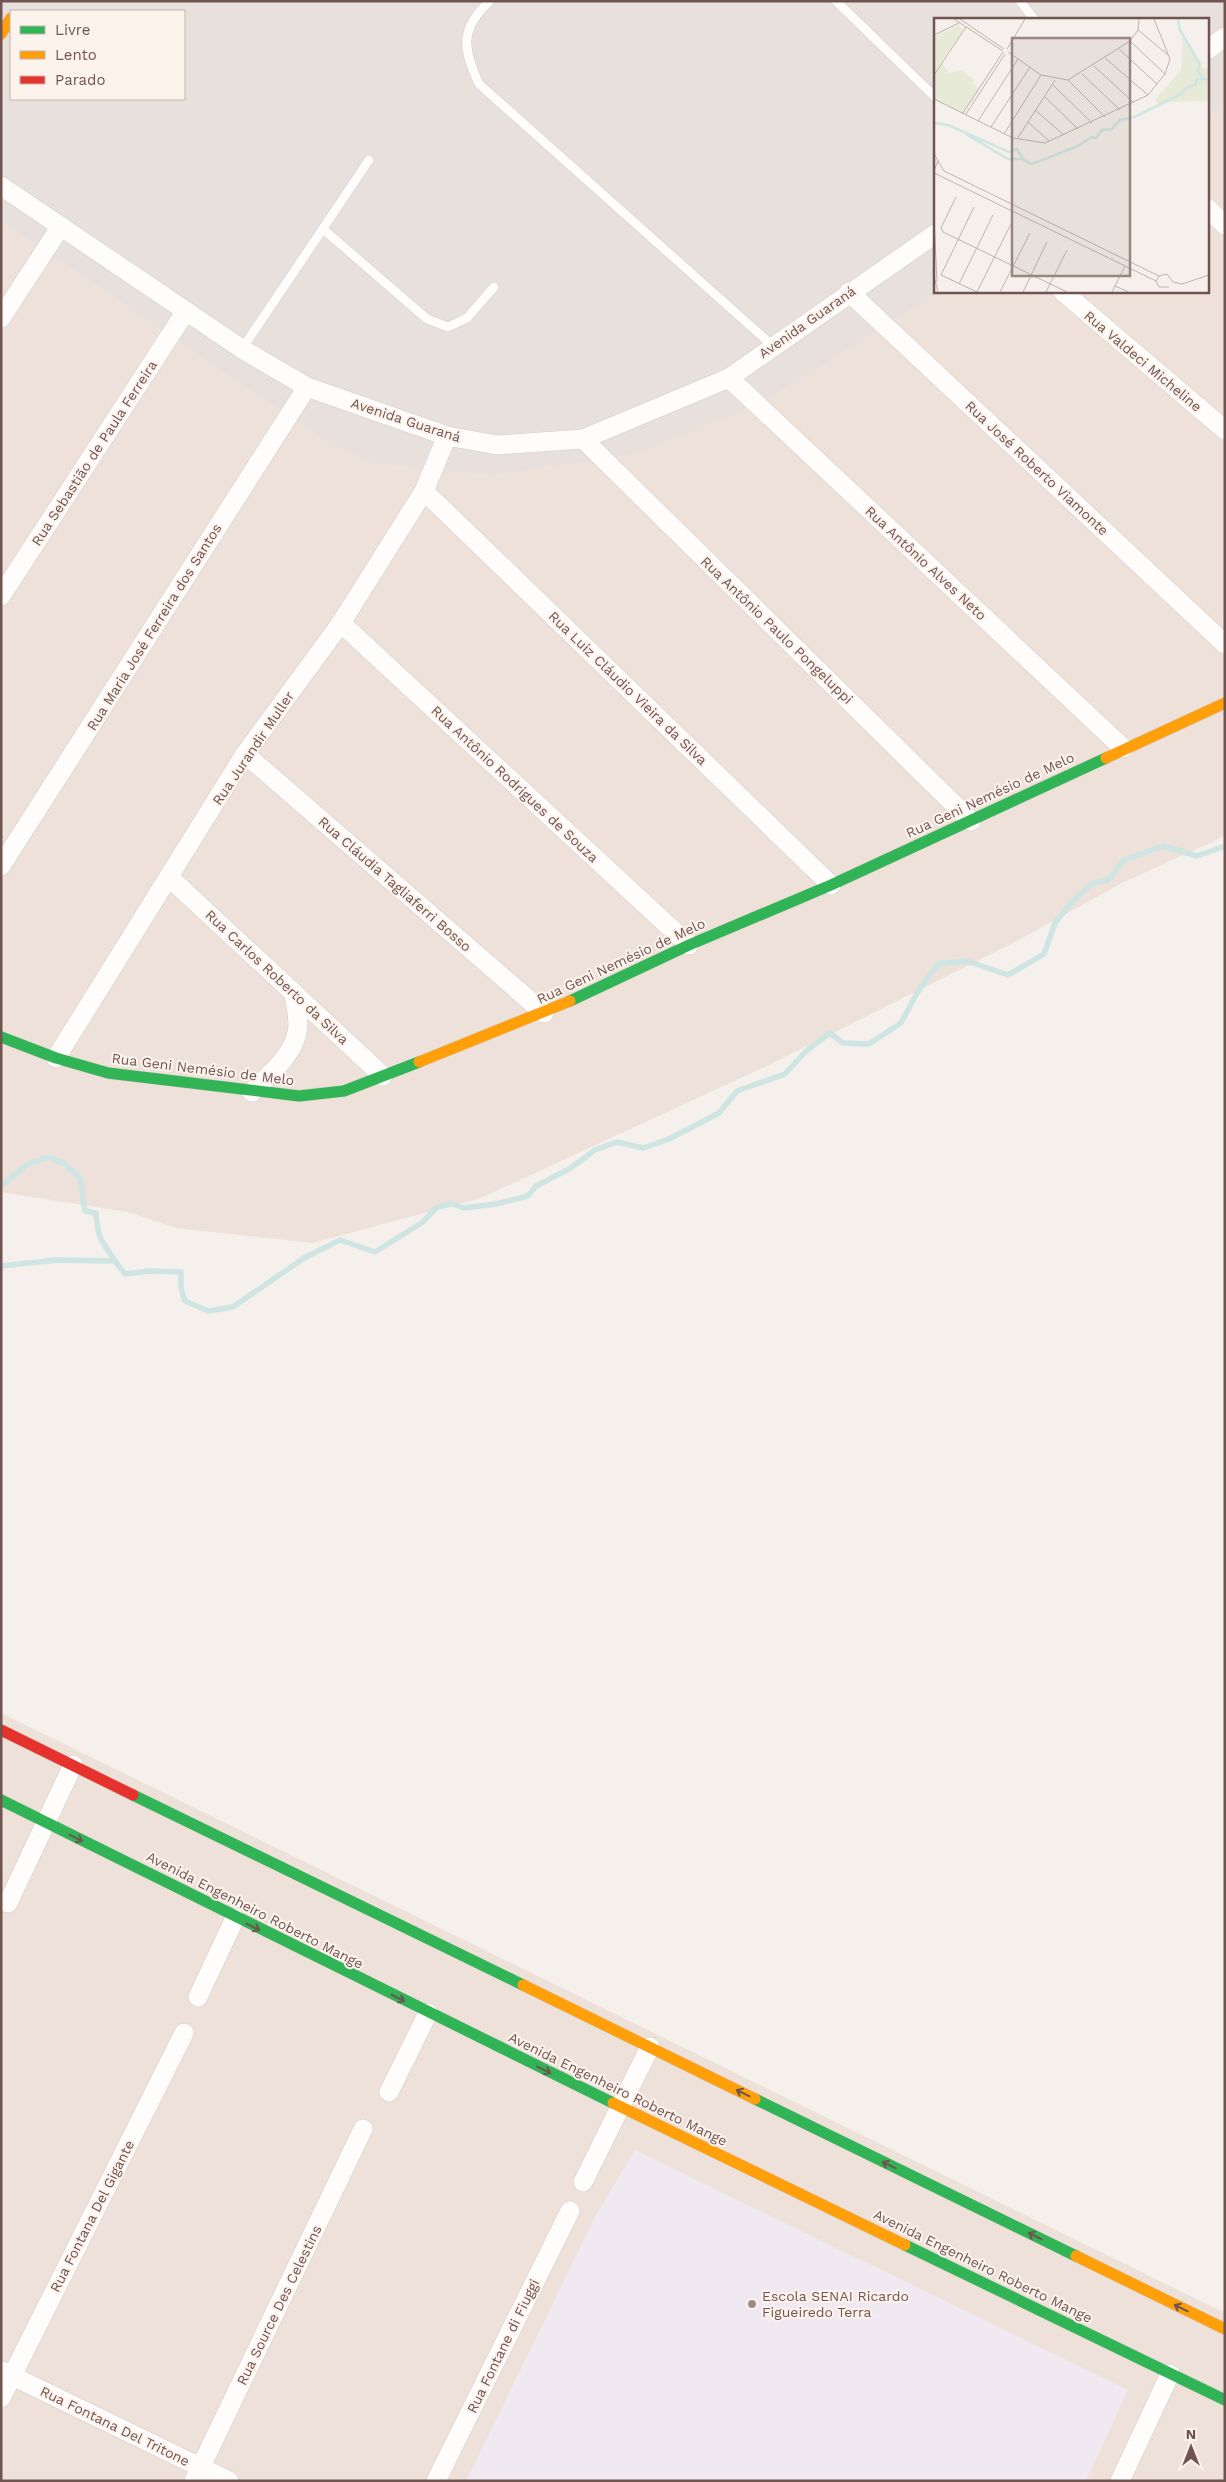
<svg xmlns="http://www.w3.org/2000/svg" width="1226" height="2482" font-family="'Work Sans',sans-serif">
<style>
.residential{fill:#ede1d9}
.industrial{fill:#e7e0dc;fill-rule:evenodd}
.education{fill:#f0e9f1}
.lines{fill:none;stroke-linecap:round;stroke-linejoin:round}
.stream{stroke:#cee5e3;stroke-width:5.5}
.lane-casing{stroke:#d4cbc8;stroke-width:10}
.street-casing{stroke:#d4cbc8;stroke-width:20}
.fast-casing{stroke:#d4cbc8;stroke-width:12}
.slow-casing{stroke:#d4cbc8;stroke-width:12}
.jam-casing{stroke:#d4cbc8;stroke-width:12}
.lane{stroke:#fefdfc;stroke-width:9}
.street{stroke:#fefdfc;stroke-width:19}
.fast{stroke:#30b455;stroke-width:11}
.slow{stroke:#ff9f0a;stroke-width:11}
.jam{stroke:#e5322d;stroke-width:11}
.oneway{stroke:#70544f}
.poi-dot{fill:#9f8b86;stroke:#fdf3ed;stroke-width:2}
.labels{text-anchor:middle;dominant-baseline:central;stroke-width:4;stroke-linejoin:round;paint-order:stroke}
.street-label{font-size:14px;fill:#70544f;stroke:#fdf3ed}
.poi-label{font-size:14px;fill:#70544f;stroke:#fdf3ed;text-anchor:start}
.inset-river{fill:none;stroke:#cee5e3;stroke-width:2.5}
.inset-road{fill:none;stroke:#c0b2ad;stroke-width:1}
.view{fill:#9a8680;fill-opacity:0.15;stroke:#9a8680;stroke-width:2.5}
.inset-edge{fill:none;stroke:#70544f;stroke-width:2.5}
</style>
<rect width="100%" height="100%" fill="#f5f0eb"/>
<!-- residential -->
<g class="residential">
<path d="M1225,105V836L1122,883L1015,942L771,1064L481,1198L312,1243L176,1228L128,1212L1,1192V221L319,437L936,291H1207V116Z"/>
<path d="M1,1713L1225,2313V2481H1Z"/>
</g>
<!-- industrial -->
<path class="industrial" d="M1,1H1225V105L1207,116V19H935V291H940L762,402L634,453L491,475L376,463L319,437L1,221ZM11,11H184V99H11Z"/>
<!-- education -->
<path class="education" d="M635,2150L1128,2390L1086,2481H466L595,2217Z"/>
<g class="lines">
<!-- stream -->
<g class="stream">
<path d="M1,1186L28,1164L48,1157L65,1164L80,1178L85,1211L96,1213C97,1220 97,1227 99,1234C101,1242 119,1267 125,1274L149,1271L181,1272V1288L185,1301L208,1311L233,1307L304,1258L340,1240L375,1252L423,1222L437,1207L452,1204L464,1208L496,1204L528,1196L536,1186L569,1169L595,1150L617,1142L643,1148L669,1139L719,1113L737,1091L785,1074L805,1052L830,1033L843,1043L869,1044L901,1023L917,993L938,964L967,961L1008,975L1044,954L1055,923L1071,903L1091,884L1108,880L1124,860L1163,846L1197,856L1225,846"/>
<path d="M1,1266L57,1260L114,1261"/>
</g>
<defs>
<g id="lane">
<path d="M490,1C459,29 463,49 479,84L773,346"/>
<path d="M836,1L935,97"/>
<path d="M1020,1L1034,19"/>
<path d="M323,229L427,319L448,327L467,318L494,287"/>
<path d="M242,349L369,160"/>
</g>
<g id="street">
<path d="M1207,50L1225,37"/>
<path d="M1,186L242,349L307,387L447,436L497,445L583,439L729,378L935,234"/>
<path d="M1207,208L1225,225"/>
<path d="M1062,291L1225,430"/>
<path d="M849,292L1225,644"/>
<path d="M1,318L61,226"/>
<path d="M729,378L1123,748"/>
<path d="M583,439L971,821"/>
<path d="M424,491L831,885"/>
<path d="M1,596L186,311"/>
<path d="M341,623L689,945"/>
<path d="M245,754L544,1013"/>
<path d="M1,866L307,387"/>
<path d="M170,878L383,1076"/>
<path d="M56,1058L245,754L341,623L424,491L447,436"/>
<path d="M252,1092C270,1074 297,1053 298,1025C298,1014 295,1003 294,993"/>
<path d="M8,1903L73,1765"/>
<path d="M198,1997L235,1918"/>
<path d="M389,2092L428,2013"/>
<path d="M583,2182L650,2047"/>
<path d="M2,2371L229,2481"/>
<path d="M1,2398L184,2033"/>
<path d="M194,2481L363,2129"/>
<path d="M436,2481L570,2211"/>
<path d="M1120,2481L1170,2374"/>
</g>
<g id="fast">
<path d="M570,1001L689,945L831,885L1106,758"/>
<path d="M1,1037L56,1058L108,1073L299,1096L344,1091L419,1062"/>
<path d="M133,1795L523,1985"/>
<path d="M1,1800L613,2103"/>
<path d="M755,2099L1076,2256"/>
<path d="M905,2245L1225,2400"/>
</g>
<g id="slow">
<path d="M1,34L11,18"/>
<path d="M1106,758L1225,703"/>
<path d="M419,1062L570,1001"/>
<path d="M523,1985L755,2099"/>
<path d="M613,2103L905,2245"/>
<path d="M1076,2256L1225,2329"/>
</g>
<path id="jam" d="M1,1730L133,1795"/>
</defs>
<!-- lane casing -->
<use href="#lane" class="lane-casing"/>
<!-- street casing -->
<use href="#street" class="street-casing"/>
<!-- fast casing -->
<use href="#fast" class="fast-casing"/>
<!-- slow casing -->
<use href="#slow" class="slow-casing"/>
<!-- jam casing -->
<use href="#jam" class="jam-casing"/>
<!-- lane -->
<use href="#lane" class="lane"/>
<!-- street -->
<use href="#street" class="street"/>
<!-- fast -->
<use href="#fast" class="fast"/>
<!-- slow -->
<use href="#slow" class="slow"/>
<!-- jam -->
<use href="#jam" class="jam"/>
</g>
<!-- one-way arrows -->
<defs><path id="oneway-shaft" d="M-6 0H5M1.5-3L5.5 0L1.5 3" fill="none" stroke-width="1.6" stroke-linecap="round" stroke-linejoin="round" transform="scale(1.25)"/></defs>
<g class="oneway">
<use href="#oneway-shaft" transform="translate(76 1838) rotate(27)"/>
<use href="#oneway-shaft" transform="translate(253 1927) rotate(26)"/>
<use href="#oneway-shaft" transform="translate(398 1998) rotate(26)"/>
<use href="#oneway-shaft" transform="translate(544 2070) rotate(26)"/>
<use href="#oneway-shaft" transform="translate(743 2093) rotate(-154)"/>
<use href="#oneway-shaft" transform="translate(889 2165) rotate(-154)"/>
<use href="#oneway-shaft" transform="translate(1035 2236) rotate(-154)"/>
<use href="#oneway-shaft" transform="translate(1181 2308) rotate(-154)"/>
</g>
<!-- markers -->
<circle class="poi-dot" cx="752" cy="2304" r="5"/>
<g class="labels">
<!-- street labels -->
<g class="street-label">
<text transform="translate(807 322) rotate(-35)">Avenida Guaraná</text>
<text transform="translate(1143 361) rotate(40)">Rua Valdeci Micheline</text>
<text transform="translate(406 420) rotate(18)">Avenida Guaraná</text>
<text transform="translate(94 453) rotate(-57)">Rua Sebastião de Paula Ferreira</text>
<text transform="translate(1037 468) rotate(43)">Rua José Roberto Viamonte</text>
<text transform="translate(926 563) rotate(43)">Rua Antônio Alves Neto</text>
<text transform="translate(154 627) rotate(-58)">Rua Maria José Ferreira dos Santos</text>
<text transform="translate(777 630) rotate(44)">Rua Antônio Paulo Pongeluppi</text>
<text transform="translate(628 688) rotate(44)">Rua Luiz Cláudio Vieira da Silva</text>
<text transform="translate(253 748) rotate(-56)">Rua Jurandir Muller</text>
<text transform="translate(515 784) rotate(43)">Rua Antônio Rodrigues de Souza</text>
<text transform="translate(990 795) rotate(-25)">Rua Geni Nemésio de Melo</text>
<text transform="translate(395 884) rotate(41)">Rua Cláudia Tagliaferri Bosso</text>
<text transform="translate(621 961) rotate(-25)">Rua Geni Nemésio de Melo</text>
<text transform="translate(277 977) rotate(43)">Rua Carlos Roberto da Silva</text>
<text transform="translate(203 1069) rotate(7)">Rua Geni Nemésio de Melo</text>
<text transform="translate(255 1910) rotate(27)">Avenida Engenheiro Roberto Mange</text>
<text transform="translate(618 2089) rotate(26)">Avenida Engenheiro Roberto Mange</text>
<text transform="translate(92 2216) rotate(-63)">Rua Fontana Del Gigante</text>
<text transform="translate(983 2266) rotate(26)">Avenida Engenheiro Roberto Mange</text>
<text transform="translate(279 2305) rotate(-64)">Rua Source Des Celestins</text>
<text transform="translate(503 2346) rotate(-64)">Rua Fontane di Fiuggi</text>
<text transform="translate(115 2426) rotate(26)">Rua Fontana Del Tritone</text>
</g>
<!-- poi labels -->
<g class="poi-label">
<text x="762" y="2296">Escola SENAI Ricardo<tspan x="762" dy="16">Figueiredo Terra</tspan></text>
</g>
</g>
<!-- overview -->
<g transform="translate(934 18)">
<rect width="275" height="275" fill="#f5f0eb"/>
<path d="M25,7L29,12L0,55V19ZM249,16L269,50L275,51V83L233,84L226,88L221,82L247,52ZM8,45L15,55L28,52L40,62L38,65L45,71L29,95L0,81V57Z" fill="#e6ead7"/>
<path class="inset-river" d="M244,1L246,12L266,46L264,52L268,60M0,105L14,107L75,134L83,131L90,142L98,146L142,129L158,119L162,120L168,112L178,111L186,102L198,100L249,75L252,70L261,67L263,61H275M32,116L74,141H89"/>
<path class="inset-road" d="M20,1L69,33M26,1L70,31M204,12L234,37M0,17L25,5M196,23L231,56M73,31L91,1M185,31L223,66M74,34L107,57L134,62L196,23L204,12L205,1M171,40L214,77M160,48L200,85M148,56L186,92M0,57L32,9M134,62L171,99M119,67L158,105M111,79L144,111M0,81L79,120L111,125L214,77L231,56L236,41L220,1M101,92L130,117M29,95L69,34M32,96L71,36M44,103L84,41M94,104L115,123M57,109L96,49M70,116L107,57M83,121L121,62M0,135L4,143L0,153M4,143L10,153L225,258M0,155L222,263M22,179L7,210L9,214L133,274M40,189L7,257L43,274M0,200L3,264M0,258L4,274M25,266L59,197M181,268L195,274M235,269H225L222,263L225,258L233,256L239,264L248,266L275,257M43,274L77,206M66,274L96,215M89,274L113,224M112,274L133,232M178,274L191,248"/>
<path class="view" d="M78,20H196V258H78Z"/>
<rect width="275" height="275" class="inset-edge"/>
</g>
<!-- border -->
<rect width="1226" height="2482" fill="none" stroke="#70544f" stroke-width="5"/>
<!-- legend -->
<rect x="10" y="10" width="175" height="90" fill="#fdf3ed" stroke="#c5b3ae"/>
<rect x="20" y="26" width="25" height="8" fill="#30b455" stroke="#c5b3ae"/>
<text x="55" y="35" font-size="15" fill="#70544f">Livre</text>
<rect x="20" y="51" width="25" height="8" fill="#ff9f0a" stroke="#c5b3ae"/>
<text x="55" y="60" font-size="15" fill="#70544f">Lento</text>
<rect x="20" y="76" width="25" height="8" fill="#e5322d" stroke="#c5b3ae"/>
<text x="55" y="85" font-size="15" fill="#70544f">Parado</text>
<!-- north arrow -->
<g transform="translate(1191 2447)" stroke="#fdf3ed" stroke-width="4" paint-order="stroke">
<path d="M0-4L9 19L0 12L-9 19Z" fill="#70544f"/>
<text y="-8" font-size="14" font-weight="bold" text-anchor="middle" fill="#70544f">N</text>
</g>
</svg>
